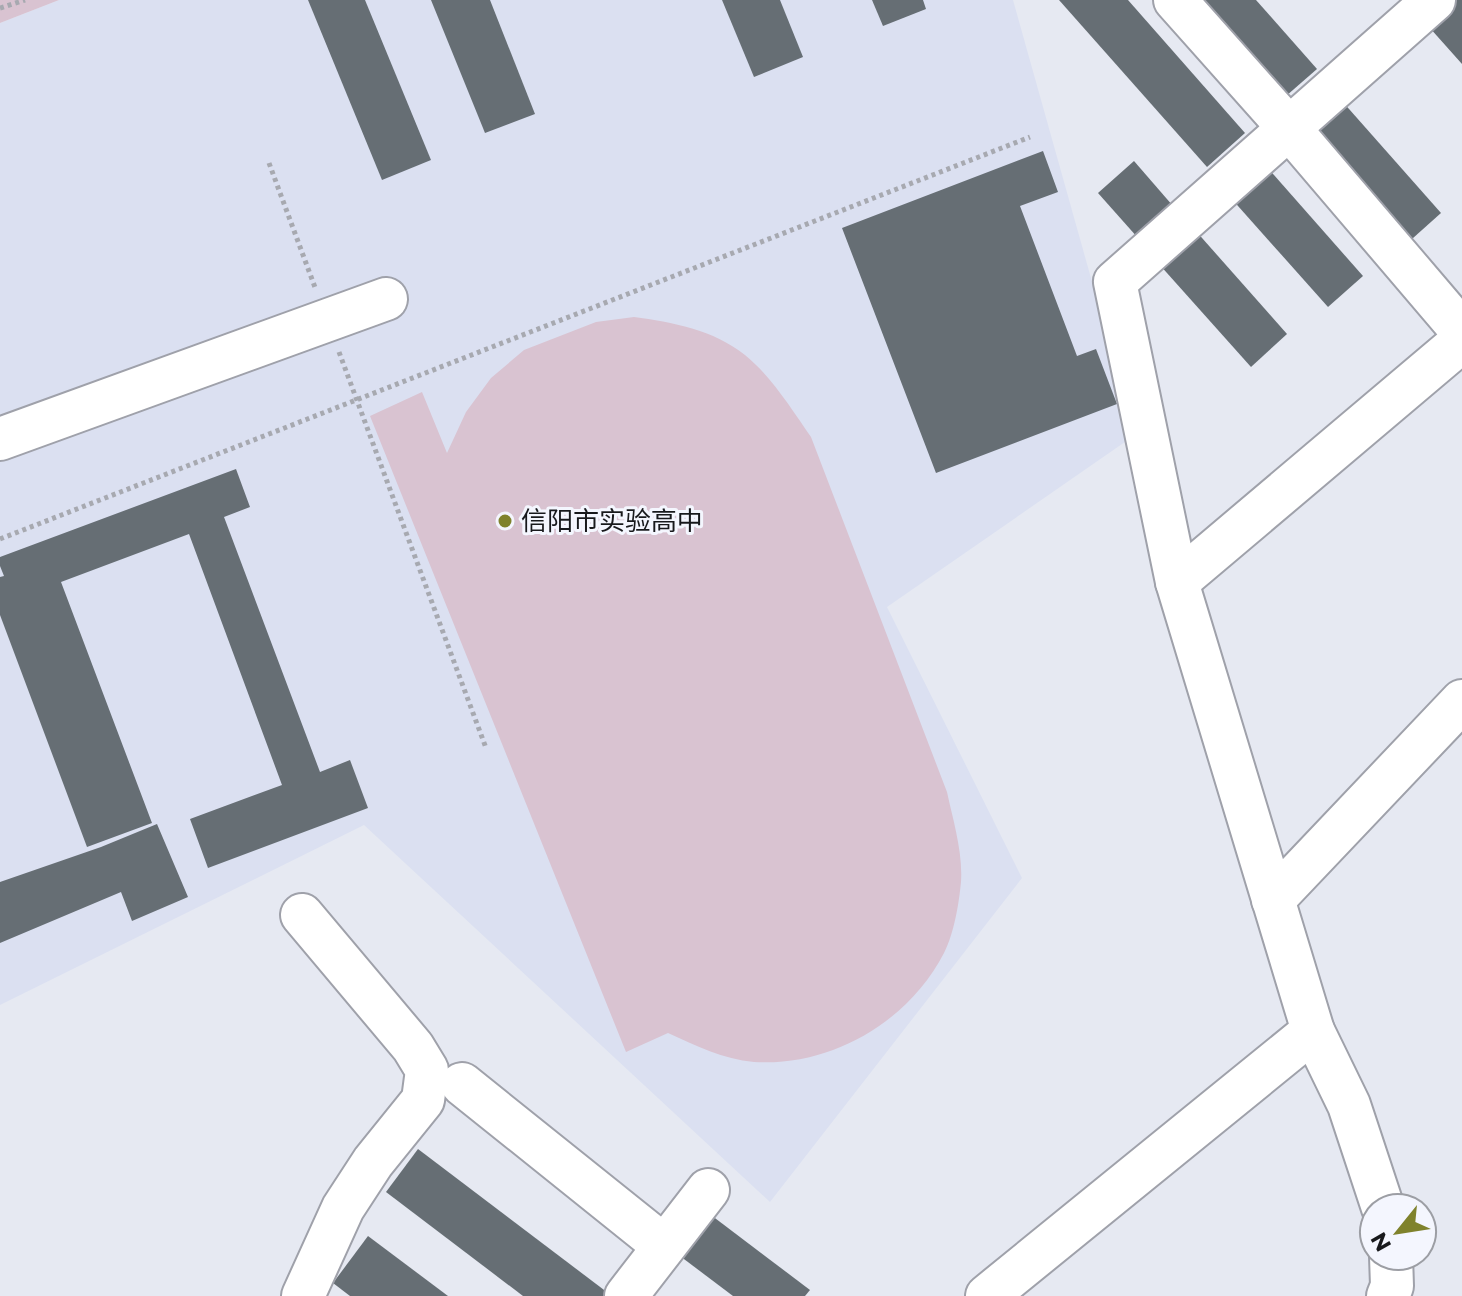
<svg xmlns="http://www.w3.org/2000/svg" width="1462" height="1296" font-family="Montserrat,'Noto Sans SC',sans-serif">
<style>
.built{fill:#dbe0f1}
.green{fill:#d9c3d1}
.building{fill:#666e74}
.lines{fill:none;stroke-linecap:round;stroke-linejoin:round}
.minor-casing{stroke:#9fa1aa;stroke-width:46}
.path{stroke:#a7a9b0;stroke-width:5;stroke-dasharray:4 4;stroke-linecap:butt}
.minor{stroke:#fff;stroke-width:42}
.poi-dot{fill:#7f822c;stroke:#f4f6fe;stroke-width:3}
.labels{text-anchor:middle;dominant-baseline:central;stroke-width:6;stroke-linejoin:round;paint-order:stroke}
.poi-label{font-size:26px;fill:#18191c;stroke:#f4f6fe;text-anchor:start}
</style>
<rect width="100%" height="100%" fill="#e6e9f2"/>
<!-- built -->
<path class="built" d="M59,0H1013L1135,435L887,607L1022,878L770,1202L364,825L0,1005V23Z"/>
<!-- green -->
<g class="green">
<path d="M0,0H59L0,23Z"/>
<path d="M634,317C672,322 714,330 745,355C771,376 792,410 811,437L947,792C953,820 963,852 961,882C959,903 954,934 944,953C909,1021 832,1067 754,1062C723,1059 696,1046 668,1033L626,1052L370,416L422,392L447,453L466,412L491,378L524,350L596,322Z"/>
</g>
<!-- building -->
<g class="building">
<path d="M308,0H365L431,160L382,180Z"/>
<path d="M431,0H490L535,114L485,133Z"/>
<path d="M722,0H780L803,57L754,77Z"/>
<path d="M872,0H923L926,9L883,26Z"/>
<path d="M1059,0H1128L1245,133L1207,167Z"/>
<path d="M1187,0H1256L1317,69L1278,103Z"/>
<path d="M1441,0H1462V64L1421,18Z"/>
<path d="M1334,92L1441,213L1403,247L1296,126Z"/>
<path d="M1043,151L1058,192L1020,206L1077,356L1096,349L1117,404L936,473L842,228Z"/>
<path d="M1258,157L1363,276L1328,307L1222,188Z"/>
<path d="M1134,161L1173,206L1138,238L1098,193Z"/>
<path d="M1187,221L1287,334L1251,367L1150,254Z"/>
<path d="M236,469L250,507L224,517L320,772L350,760L368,808L208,868L190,819L282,785L189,534L61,582L152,823L87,847L0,615V577L4,576L0,566V557Z"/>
<path d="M157,824L188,897L132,921L121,892L0,943V882L101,847Z"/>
<path d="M418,1149L612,1296H523L386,1192Z"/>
<path d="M703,1209L810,1290L805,1296H733L672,1250Z"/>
<path d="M368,1236L448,1296H350L333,1283Z"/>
</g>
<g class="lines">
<defs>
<g id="minor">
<path d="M1175,0L1288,127L1462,331"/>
<path d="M0,439L386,299"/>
<path d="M1177,582L1462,341"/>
<path d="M1273,900L1462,701"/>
<path d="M302,915L413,1047L427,1070L423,1100L373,1162L343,1208L303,1296"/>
<path d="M1313,1031L1349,1105L1383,1208"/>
<path d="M462,1084L664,1246"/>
<path d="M626,1296L708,1190"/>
<path d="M987,1296L1313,1031L1177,582L1115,282L1434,0"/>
<path d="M1388,1296L1392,1286L1391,1256"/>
</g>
</defs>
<!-- minor casing -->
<use href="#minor" class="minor-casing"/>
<!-- path -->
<g class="path">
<path d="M0,8L25,0"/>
<path d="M269,163L316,290"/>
<path d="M339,352L486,748"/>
<path d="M0,539L1030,137"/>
</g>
<!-- minor -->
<use href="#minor" class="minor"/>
</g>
<!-- markers -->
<circle class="poi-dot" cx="505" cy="521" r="8"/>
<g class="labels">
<!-- poi labels -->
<g class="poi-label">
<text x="521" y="521">信阳市实验高中</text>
</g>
</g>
<!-- north arrow -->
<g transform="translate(1398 1232) rotate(240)"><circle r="38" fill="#f4f6fe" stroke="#9c9ea4" stroke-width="2"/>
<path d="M0-6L14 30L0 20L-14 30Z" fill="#7f822c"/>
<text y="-12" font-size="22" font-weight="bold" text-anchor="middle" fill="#18191c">N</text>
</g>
</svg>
